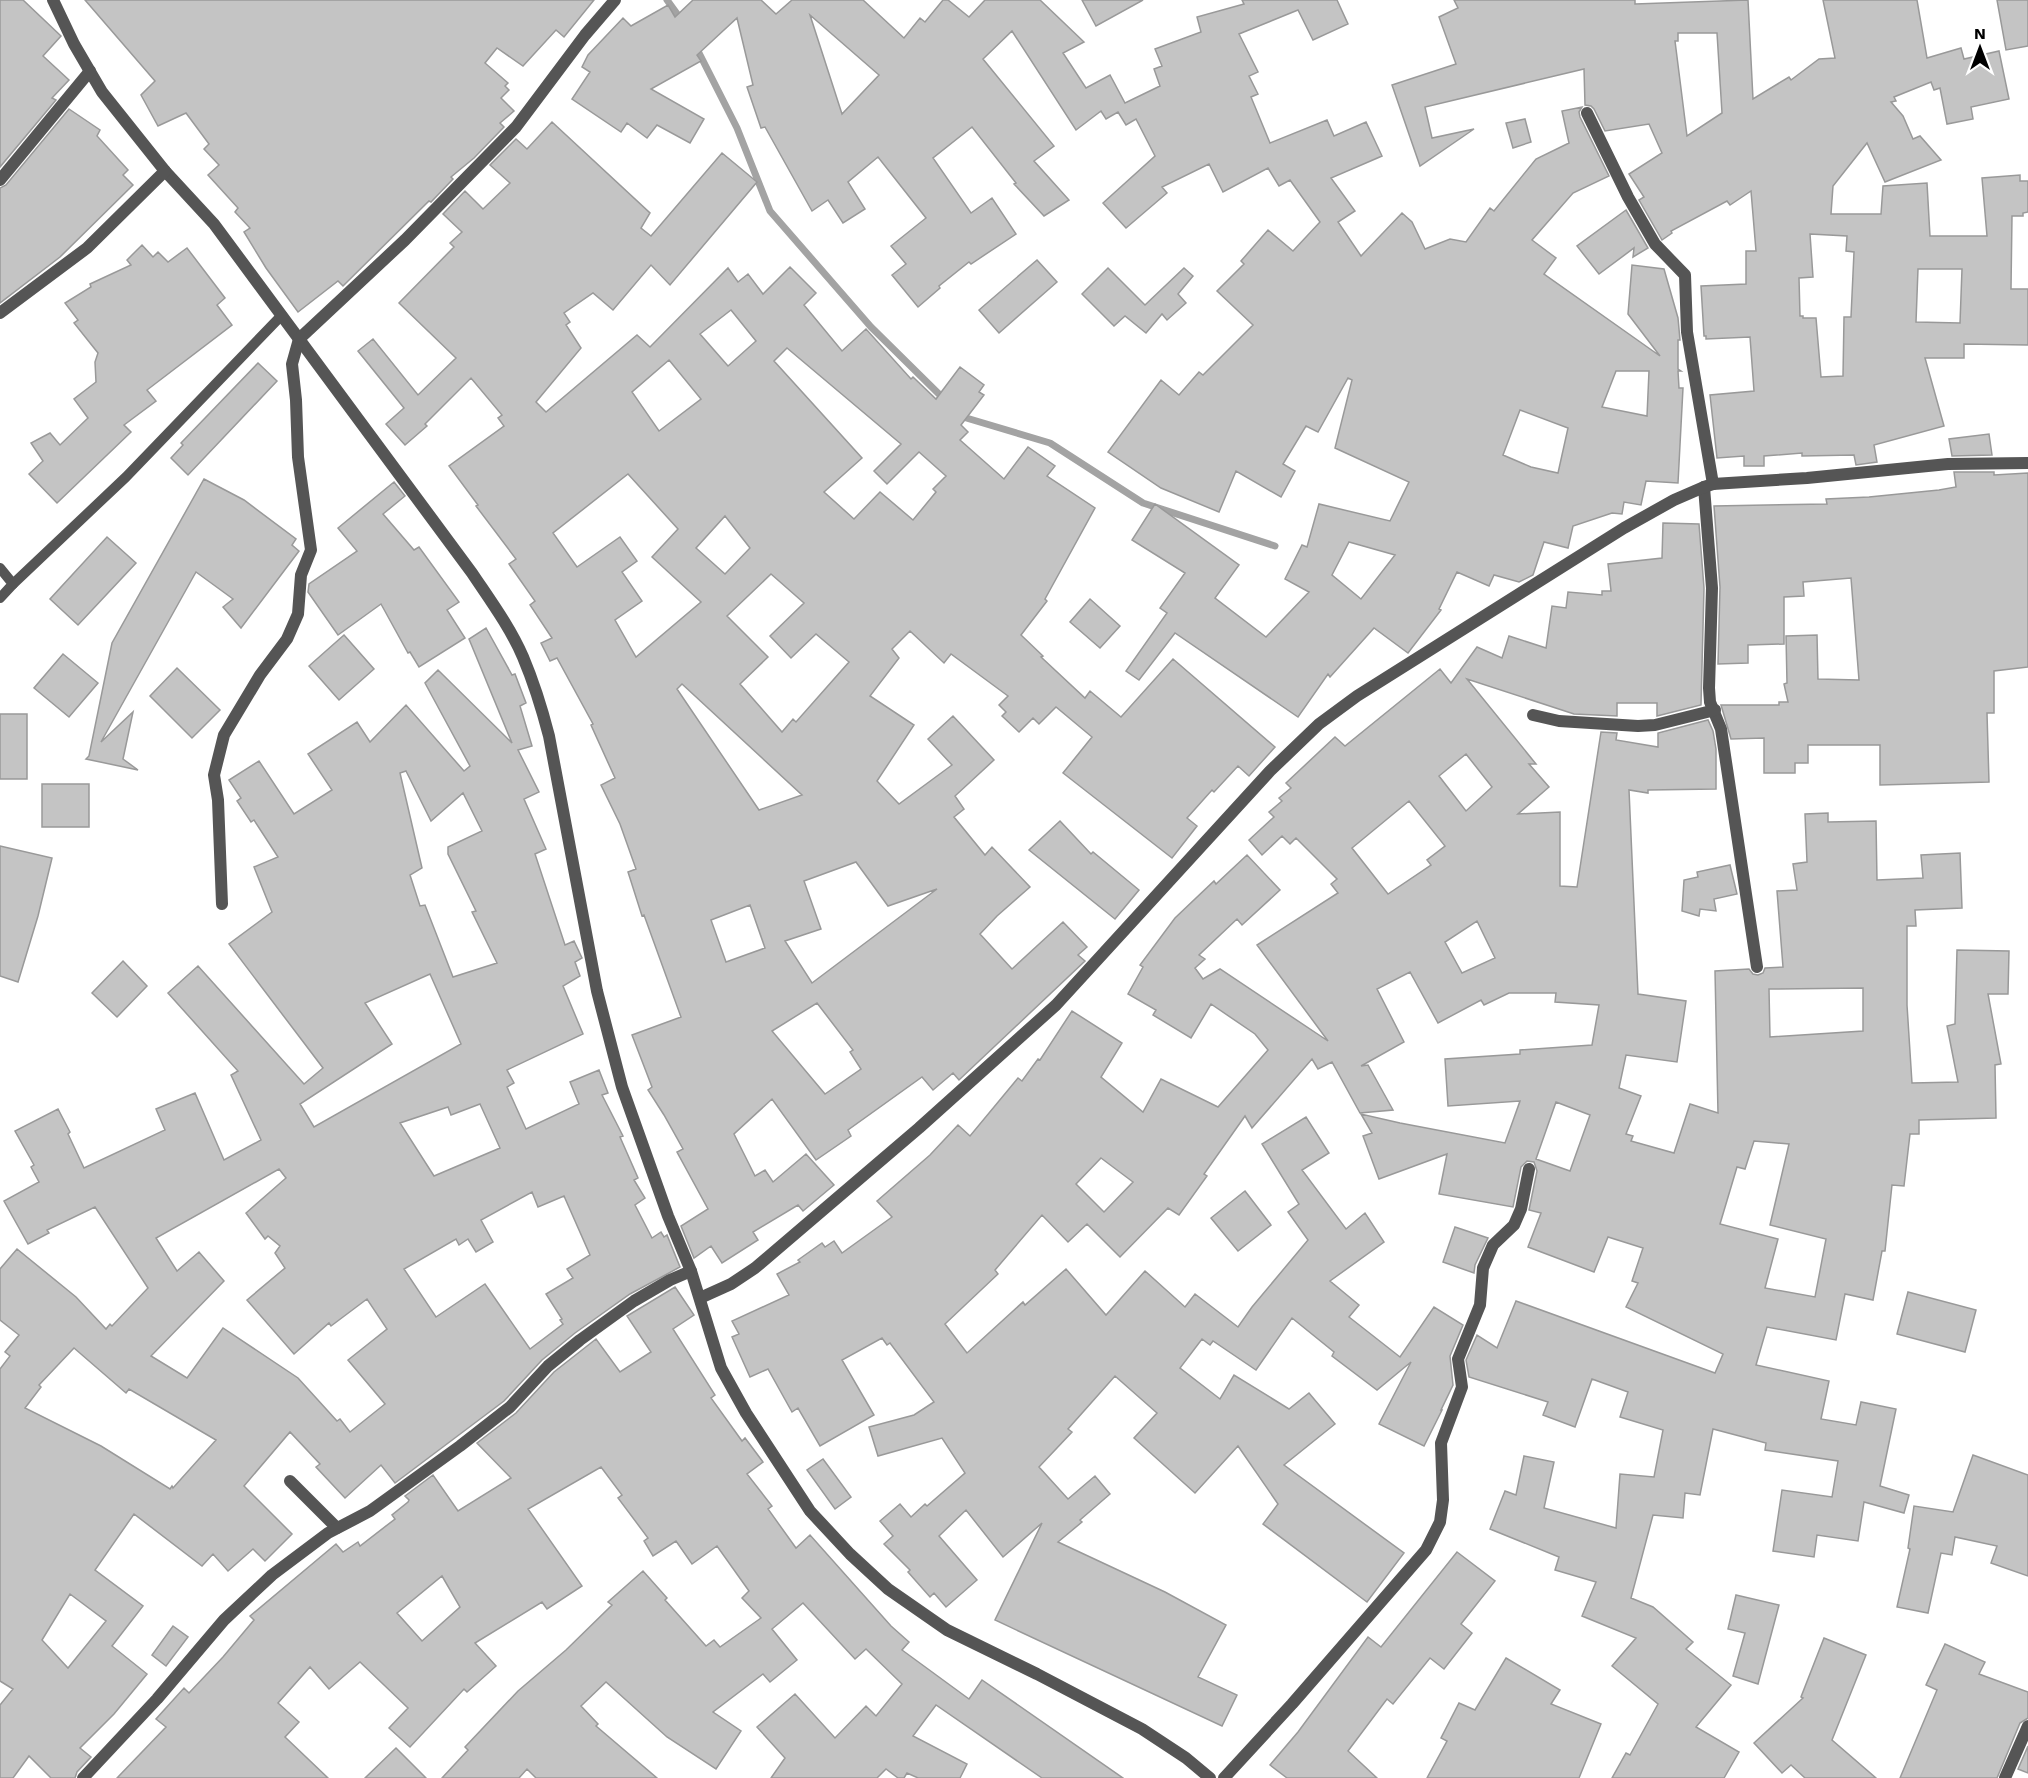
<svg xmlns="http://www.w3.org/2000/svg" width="2028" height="1778" font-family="'Work Sans',sans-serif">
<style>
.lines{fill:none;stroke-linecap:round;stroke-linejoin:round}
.stream{stroke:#a3a3a3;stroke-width:7}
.building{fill:#c4c4c4;stroke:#999;stroke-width:1.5;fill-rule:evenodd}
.lane{stroke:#555;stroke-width:10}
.street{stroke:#555;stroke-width:12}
</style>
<rect width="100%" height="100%" fill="#fff"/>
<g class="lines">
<!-- stream -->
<g class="stream">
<path d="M667,0L683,22"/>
<path d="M695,45L737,128L770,211L871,327L944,399"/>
<path d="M959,413L963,417L1050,443L1143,503L1275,546"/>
</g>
</g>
<!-- building -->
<g class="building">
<path d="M0,0H23L61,36L43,56L69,80L52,98L56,100L0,167Z"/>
<path d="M85,0H594L564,37L556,30L523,66L497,48L485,63L508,83L505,86L509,90L501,98L514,111L500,123L504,127L474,158L451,177L453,179L431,202L429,201L343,286L338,281L298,312L266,268L244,232L250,228L235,212L238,208L208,175L219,165L204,149L209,144L186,113L158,126L141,95L155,81Z"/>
<path d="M693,0H761L776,14L792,0H863L904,38L920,18L925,22L943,0H948L969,17L985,0H1040L1084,42L1063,53L1086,88L1110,75L1125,103L1160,86L1154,69L1162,66L1155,49L1201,32L1197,17L1244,4L1242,0H1337L1348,24L1313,40L1298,10L1239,34L1258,72L1249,76L1258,94L1251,97L1270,143L1327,120L1334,136L1366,122L1382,156L1331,178L1355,211L1338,222L1361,256L1402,213L1412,222L1425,249L1450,239L1466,242L1490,208L1494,211L1536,159L1569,143L1562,111L1582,107L1579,112L1580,117L1609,176L1573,193L1532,240L1556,258L1544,274L1660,356L1628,314L1632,265L1664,269L1678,318L1680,340H1678V369L1681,371H1678L1679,388H1683L1678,483L1646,481L1641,505L1624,502L1622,514L1612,513L1573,526L1568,548L1544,542L1533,575L1519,582L1494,575L1489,586L1457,572L1439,609L1441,610L1408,653L1374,628L1330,677L1328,674L1298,717L1175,633L1139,680L1126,671L1167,613L1160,608L1185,573L1132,540L1155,504L1239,565L1215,598L1266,637L1309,592L1285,579L1302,545L1307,547L1319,504L1390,521L1409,482L1335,448L1352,380L1348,378L1318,432L1306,426L1283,464L1295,471L1281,497L1236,471L1219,512L1161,488L1108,452L1161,380L1179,395L1199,372L1203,375L1253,325L1217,291L1244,264L1241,261L1268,230L1293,251L1320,222L1290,180L1279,186L1268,168L1223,192L1209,164L1162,187L1167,193L1126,228L1103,203L1155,156L1136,119L1126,125L1118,112L1106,119L1101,111L1076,130L1012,31L983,59L1054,146L1034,161L1069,200L1044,216L1014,184L1016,183L972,127L933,158L971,213L992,198L1016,234L971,264L969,262L939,286L940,288L918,307L892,275L906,264L891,246L926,218L878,157L848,182L865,209L843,223L828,200L812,211L765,127L761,128L747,87L753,85L737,18L697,55L701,61L651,89L704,119L690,143L657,125L647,138L627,123L621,132L572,99L590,72L582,67L588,55L623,18L631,26L668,5L675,17ZM810,15L879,75L842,114ZM1616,371H1649L1647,416L1602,407ZM1520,410L1568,428L1558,473L1531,467L1503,455ZM1349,542L1395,555L1361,599L1332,575Z"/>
<path d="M1082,0H1143L1096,26Z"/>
<path d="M1454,0H1635V4L1748,0L1753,99L1789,77L1791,80L1819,59L1835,58L1823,0H1917L1927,58L1961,48L1964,59L1999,51L2009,99L1971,107L1973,119L1947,124L1940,88L1934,90L1931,82L1894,97L1896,101L1891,102L1903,116L1913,139L1920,136L1941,160L1885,182L1867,143L1833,186L1831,214H1881L1883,186L1927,183L1930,236H1987L1982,178L2020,175V181H2028V212L2023,213V216H2012L2011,289H2028V345L1964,344V358H1925L1944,426L1874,445L1877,462L1856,465L1854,455L1802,456V453L1764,456V466H1744V456L1717,458L1710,395L1754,391L1750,337L1706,339V336H1704L1701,286L1746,284V251H1756L1751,191L1730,205L1727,201L1671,231L1672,233L1662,240L1639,200L1644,197L1629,174L1662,153L1649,124L1605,131L1594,109L1591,106L1585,105L1584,69L1425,107L1432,138L1474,129L1420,166L1392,85L1456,64L1439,17L1458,8ZM1678,33H1717L1722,113L1687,136L1675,41H1678ZM1810,234L1847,236L1846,251L1854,252L1851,317H1844L1843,376L1821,377L1816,318H1803V316H1800L1799,278L1813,277ZM1918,269H1962L1960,323L1916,322Z"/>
<path d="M1997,0H2028V46L2006,50Z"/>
<path d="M69,109L100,130L97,136L128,170L123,175L133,185L60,257L0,303V188L6,185Z"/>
<path d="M1525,119L1531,142L1513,148L1506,123Z"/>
<path d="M552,122L650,213L641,228L651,236L722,153L757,182L670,285L651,265L613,310L593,293L564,313L570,322L566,325L581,348L536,402L546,412L637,335L650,347L728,268L738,282L748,274L763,294L790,267L816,293L804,305L842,351L866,329L911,379L913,377L936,399L960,367L984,385L979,392L984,395L961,425L968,432L960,440L1004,479L1028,447L1055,466L1047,476L1095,508L1045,599L1047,601L1021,635L1043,656L1041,657L1085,698L1090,691L1121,717L1173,659L1275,747L1249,776L1238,766L1214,792L1212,790L1187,818L1197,826L1172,858L1063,773L1092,737L1056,707L1039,724L1033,718L1019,732L1002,716L1006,712L999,705L1008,696L951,654L944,663L910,631L892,649L899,658L870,696L914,725L877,781L899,804L952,765L928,739L953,716L994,760L955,796L964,809L954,817L985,855L992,847L1030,887L997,916L980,934L1012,969L1063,922L1087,947L1078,955L1085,961L959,1080L953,1073L933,1090L922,1077L848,1130L851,1136L816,1160L772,1099L734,1134L755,1176L765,1170L773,1182L806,1154L834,1185L803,1211L798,1205L753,1232L758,1240L722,1263L711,1246L694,1258L681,1226L708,1209L677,1152L683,1149L664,1115L648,1090L652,1087L632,1035L681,1017L644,915L642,916L628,872L636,869L620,824L601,785L615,778L591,725L593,724L557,658L550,661L541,643L552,638L530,605L535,601L509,564L516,559L476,506L478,505L449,466L504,426L498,418L502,415L471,378L425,424L427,426L405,445L386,424L404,408L358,351L373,339L418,395L456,358L399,303L454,247L450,243L462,232L443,214L465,191L483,209L510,183L490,165L516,139L527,149ZM731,310L756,341L728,366L700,334ZM787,348L901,444L874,471L887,484L919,452L946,476L933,489L936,492L913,520L880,492L854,519L824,492L862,458L774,361ZM669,360L701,399L659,431L632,392ZM628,474L678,529L652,557L701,602L636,657L615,620L642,601L622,572L637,561L620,537L577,567L553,533ZM725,516L750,548L725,574L696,548ZM771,574L804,603L770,636L791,658L816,634L849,662L796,722L793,719L782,732L740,684L768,657L727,616ZM682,684L802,795L759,810L677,689ZM856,862L888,906L937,889L812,983L785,941L821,929L804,881ZM750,905L765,948L726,962L711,920ZM817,1003L853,1050L850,1052L861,1069L825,1094L772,1031Z"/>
<path d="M1626,210L1648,248L1633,257L1634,248L1599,274L1577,246Z"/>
<path d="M142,245L153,257L158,252L168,262L187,248L225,298L217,305L232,325L147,390L156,401L124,425L131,432L57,503L29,474L43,461L31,443L50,433L60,445L88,418L74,399L96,382L95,362L98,353L74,323L78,320L65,303L91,287L90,284L131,265L127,260Z"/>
<path d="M1037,260L1057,282L999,333L979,310Z"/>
<path d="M1108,268L1145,305L1184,268L1193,276L1178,294L1186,303L1167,320L1162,314L1146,333L1125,316L1114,326L1082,294Z"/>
<path d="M258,363L277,381L188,475L171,458L183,445L181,443Z"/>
<path d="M1989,434L1992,455L1952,456L1949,439Z"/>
<path d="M1954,472H1994V475L2028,473V667L1994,671V713H1987L1989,782L1880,785V745H1808V763H1795V773H1764V738L1731,739L1721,705H1779V702H1788L1784,684L1787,683L1786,636L1817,635L1818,679L1859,680L1851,578L1803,582L1804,596L1784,597V644L1748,645V663L1718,664L1720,587L1714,506L1827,504L1826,499L1869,497L1939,490L1956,487Z"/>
<path d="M204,479L244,500L296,539L292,545L299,551L241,628L223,607L233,599L196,572L101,742L133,712L123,759L138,770L86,759L89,756L112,643Z"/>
<path d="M394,482L405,496L383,514L414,550L419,547L459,602L447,610L465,638L419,667L410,652L408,653L381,604L338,635L308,592L309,584L357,551L338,528Z"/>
<path d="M1663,523L1699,524L1704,588L1701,705L1657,716V703H1617V716L1574,714L1467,679L1536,764H1529L1549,787L1518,814L1560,812V886L1577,887L1601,732L1617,733L1616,740L1658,747V733L1708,720L1713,731L1716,749V789L1648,790V793L1629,790L1638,994L1686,1001L1677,1062L1626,1055L1619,1088L1641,1096L1626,1134L1633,1136L1631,1141L1674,1153L1690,1104L1718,1113L1715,971L1749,969L1753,974L1758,975L1763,973L1765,968L1783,967L1777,891L1797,890L1793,864L1807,862L1805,814L1828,813V822L1876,821L1877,880L1923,878L1921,855L1960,853L1962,908L1915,910L1916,926H1907V1005L1912,1083L1958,1082L1947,1026L1955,1024L1957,950L2009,951L2008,994H1988L2001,1064L1995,1065L1996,1118L1919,1120V1134H1910L1904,1186L1892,1185L1885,1251H1882L1873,1300L1845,1294L1836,1340L1767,1327L1756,1365L1829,1381L1821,1419L1856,1425L1861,1402L1896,1409L1880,1486L1909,1495L1904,1513L1864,1502L1858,1541L1817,1535L1814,1557L1773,1551L1782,1490L1832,1497L1838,1461L1765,1450L1766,1443L1713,1429L1700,1495L1685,1493L1683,1518L1653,1515L1631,1598L1653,1607L1693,1642L1686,1649L1731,1685L1696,1727L1739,1752L1724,1778H1612L1626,1753L1630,1755L1658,1704L1612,1666L1636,1638L1582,1616L1596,1582L1555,1570L1559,1557L1490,1529L1505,1491L1516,1495L1524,1456L1554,1462L1544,1508L1616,1528L1620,1474L1654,1477L1663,1430L1620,1417L1628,1392L1592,1379L1575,1427L1543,1415L1548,1402L1469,1377L1466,1360L1477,1335L1497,1348L1516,1301L1715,1373L1723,1354L1626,1307L1638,1283L1632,1281L1643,1248L1608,1237L1594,1272L1528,1247L1541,1213L1529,1210L1537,1171L1534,1162L1527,1161L1521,1167L1513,1207L1439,1194L1447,1154L1379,1179L1363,1136L1372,1133L1361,1114L1400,1123L1505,1143L1520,1101L1448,1106L1445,1059L1520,1054V1050L1592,1045L1599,1005L1555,1002L1556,993H1509L1484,1005L1481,1000L1438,1023L1410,972L1377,989L1404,1042L1361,1066L1368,1065L1393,1110L1360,1113L1332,1062L1318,1069L1312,1059L1252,1128L1245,1116L1204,1174L1207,1176L1179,1215L1168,1208L1120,1257L1087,1224L1068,1242L1042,1215L995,1270L998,1274L945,1324L967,1353L1023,1302L1025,1305L1066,1269L1106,1315L1145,1271L1185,1307L1195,1294L1238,1327L1252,1307L1308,1240L1288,1212L1299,1204L1262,1144L1306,1117L1329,1153L1302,1170L1346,1229L1365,1213L1384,1242L1330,1281L1359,1305L1349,1317L1400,1357L1434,1307L1463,1325L1450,1356L1453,1385L1441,1410H1442L1424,1446L1379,1424L1411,1362L1377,1390L1332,1356L1334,1352L1292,1318L1256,1370L1213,1341L1210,1345L1202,1339L1180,1368L1220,1399L1234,1375L1289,1409L1309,1393L1335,1424L1284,1465L1404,1553L1367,1602L1263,1524L1278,1504L1238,1446L1195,1493L1134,1438L1157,1413L1115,1376L1068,1429L1072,1432L1039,1467L1068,1499L1095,1476L1110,1494L1080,1520L1082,1522L1058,1542L1165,1592L1226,1625L1198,1677L1237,1695L1222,1726L995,1620L1042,1523L1003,1557L966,1510L939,1536L977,1580L946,1607L934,1593L930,1597L908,1572L910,1570L884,1544L893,1536L880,1521L900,1504L911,1517L925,1504L927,1506L965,1473L942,1438L878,1456L869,1427L914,1415L934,1402L890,1343L887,1345L882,1338L842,1360L874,1415L820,1446L798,1408L792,1412L768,1369L750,1377L732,1337L739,1334L732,1321L789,1295L777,1274L800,1262L798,1260L822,1243L825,1247L834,1241L842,1253L892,1217L877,1201L930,1155L958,1125L970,1136L1018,1078L1022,1081L1038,1059L1040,1060L1072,1011L1122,1043L1101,1077L1143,1112L1161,1079L1218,1107L1268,1050L1255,1034L1211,1004L1191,1038L1153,1015L1156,1010L1128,994L1143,967L1140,965L1175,918L1214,881L1216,884L1247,855L1280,890L1242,925L1237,919L1199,955L1205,959L1195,968L1203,979L1220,969L1328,1041L1257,945L1338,893L1331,884L1337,879L1296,838L1290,844L1282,836L1262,855L1249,840L1274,817L1269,812L1282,801L1279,798L1291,788L1286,783L1335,737L1345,746L1440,669L1451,683L1477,647L1502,658L1509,636L1546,648L1552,606L1566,608L1568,592L1602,595V591H1611L1608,564L1662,558ZM1466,754L1492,787L1466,811L1439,776ZM1409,801L1445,846L1427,860L1431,865L1388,894L1352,848ZM1477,921L1495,958L1462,973L1445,942ZM1863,988V1031L1770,1037L1769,989ZM1556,1102L1590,1115L1570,1171L1536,1159ZM1754,1141L1789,1144L1770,1225L1826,1239L1815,1297L1765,1288L1778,1239L1720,1224L1737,1167L1745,1169ZM1101,1158L1133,1182L1104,1212L1076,1184Z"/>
<path d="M107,537L136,563L78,625L50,599Z"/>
<path d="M1090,599L1120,626L1100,648L1070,622Z"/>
<path d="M486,628L512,675L515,674L526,703L520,706L532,746L518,750L539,792L524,799L546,849L535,854L565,945L574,941L582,958L575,962L580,976L563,986L583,1034L507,1070L514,1083L507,1087L526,1129L579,1104L570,1082L599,1070L608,1093L602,1095L623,1136L620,1137L638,1178L634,1180L645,1198L635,1205L652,1238L661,1232L664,1237L667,1235L680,1267L630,1294L575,1333L542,1360L504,1401L395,1483L381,1465L345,1498L316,1467L320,1464L290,1432L244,1486L292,1534L265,1561L253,1549L228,1571L213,1554L202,1566L134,1514L95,1570L143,1606L112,1646L147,1674L114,1714L80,1748L91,1757L77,1772L75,1778H51L29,1756L13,1778H0V1705L13,1689L0,1681V1369L10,1356L5,1352L19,1335L0,1320V1269L17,1249L76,1297L106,1329L110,1324L112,1326L148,1288L95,1207L47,1230L49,1233L28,1244L4,1201L39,1182L31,1167L34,1165L15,1131L58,1109L70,1132L68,1134L84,1168L165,1130L156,1109L195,1093L224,1160L261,1140L231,1075L238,1071L168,993L198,966L304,1084L323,1068L229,944L272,912L254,867L278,857L254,820L251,822L237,801L241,798L229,780L259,761L294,814L332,790L308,754L357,722L370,742L406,705L464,771L470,766L425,683L438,670L512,743L469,639ZM406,771L431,821L463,793L482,831L448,847V854L476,911L472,912L497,963L453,977L425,905L420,906L410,875L422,868L400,773ZM430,974L461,1044L314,1127L300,1104L392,1044L365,1003ZM480,1104L500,1148L434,1176L400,1123L448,1107L451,1115ZM279,1169L286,1178L246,1213L265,1239L268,1236L280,1246L275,1253L285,1268L247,1300L294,1354L329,1323L331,1326L367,1299L387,1329L348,1360L385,1404L350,1432L340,1419L337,1421L298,1378L223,1328L187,1378L151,1356L224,1281L199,1252L177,1271L156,1238ZM532,1192L538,1207L564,1196L590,1255L567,1269L573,1278L546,1294L562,1319L560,1320L563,1324L530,1349L485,1284L436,1317L404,1269L456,1239L459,1245L468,1239L476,1252L493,1242L481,1220ZM74,1348L126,1393L129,1389L216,1440L173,1488L172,1486L170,1489L101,1446L25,1408L41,1387L39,1385ZM70,1594L106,1621L68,1668L42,1640Z"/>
<path d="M344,635L374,669L339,700L309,666Z"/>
<path d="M63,654L98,683L69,717L34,688Z"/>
<path d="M177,668L220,710L192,738L150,696Z"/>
<rect x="0" y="714" width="27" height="65"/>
<rect x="42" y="784" width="47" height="43"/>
<path d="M1060,821L1091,854L1093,852L1139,890L1115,919L1029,850Z"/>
<path d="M0,846L52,858L38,916L18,982L0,976Z"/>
<path d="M1730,865L1737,894L1714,899L1716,911L1700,909L1699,916L1682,911L1684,880L1698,877L1697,872Z"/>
<path d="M123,961L147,986L117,1017L92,993Z"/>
<path d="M1245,1191L1271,1225L1238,1251L1211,1218Z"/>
<path d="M1455,1227L1488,1238L1475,1265L1474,1273L1443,1262Z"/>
<path d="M675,1287L694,1315L673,1329L715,1395L711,1398L742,1441L745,1438L763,1462L747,1474L772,1506L768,1509L796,1548L810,1535L891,1626L909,1642L902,1650L969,1699L982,1680L1123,1778H1042L936,1705L913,1736L967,1764L960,1778H918L907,1773L904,1778H898L886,1769L877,1778H771L785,1758L757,1727L795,1694L835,1738L866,1706L876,1716L902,1684L866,1649L855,1659L803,1603L772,1629L797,1660L770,1682L763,1674L713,1712L741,1731L716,1769L667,1737L606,1682L581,1706L598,1724L596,1726L657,1778H536L527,1769L519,1778H442L468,1750L465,1747L518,1691L566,1650L612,1605L608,1602L643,1571L667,1598L665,1600L706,1646L714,1640L720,1647L761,1618L742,1598L749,1591L717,1546L692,1564L676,1541L653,1556L644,1541L648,1538L618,1498L622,1495L601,1467L528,1509L582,1586L547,1609L542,1602L475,1643L496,1666L467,1692L464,1689L410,1747L389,1728L408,1708L360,1662L329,1689L310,1667L278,1703L299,1722L285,1737L328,1778H117L166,1727L156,1719L184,1688L189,1693L223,1657L254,1620L250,1616L336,1544L343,1552L358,1542L360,1546L395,1519L392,1515L408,1502L409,1500L405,1496L433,1475L458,1511L511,1478L477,1443L516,1413L554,1372L596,1339L620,1372L651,1352L627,1316ZM442,1576L460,1607L422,1641L397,1613Z"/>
<path d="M1908,1292L1976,1310L1965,1352L1897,1334Z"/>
<path d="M1973,1455L2028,1475V1576L1991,1563L1997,1546L1955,1537L1952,1555L1941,1553L1928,1613L1897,1607L1910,1549L1908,1548L1914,1506L1953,1512Z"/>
<path d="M823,1459L851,1497L835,1509L807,1470Z"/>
<path d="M1457,1552L1495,1581L1461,1624L1472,1633L1444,1669L1430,1658L1393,1704L1387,1699L1348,1751L1377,1778H1287L1270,1765L1298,1732L1368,1637L1381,1647Z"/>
<path d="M1736,1595L1779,1605L1758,1684L1733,1676L1745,1633L1728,1629Z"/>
<path d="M173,1626L188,1637L166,1666L152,1655Z"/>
<path d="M1824,1638L1866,1655L1832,1740L1876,1778H1805L1791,1765L1782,1773L1754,1743L1803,1698L1801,1697Z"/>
<path d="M1945,1644L1985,1662L1979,1674L2028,1692V1718L2020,1723L1997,1778H1900L1937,1690L1926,1685Z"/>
<path d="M1506,1658L1560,1690L1551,1704L1601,1724L1579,1778H1427L1447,1741L1441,1738L1459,1703L1475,1710Z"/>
<path d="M2028,1746V1773L2018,1769Z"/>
<path d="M396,1748L426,1778H365Z"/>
</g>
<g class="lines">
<!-- lane -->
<g class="lane">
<path d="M0,568L13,584L0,598"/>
<path d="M13,584L126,477L282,315"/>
</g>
<!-- street -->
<g class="street">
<path d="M53,0L74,44L102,92L165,171L214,224L472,573C490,600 510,627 523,657C534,683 542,709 549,736L597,991L622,1087L668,1216L691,1271L721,1368L746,1413L810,1511L850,1554L888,1589L947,1630L1037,1674L1142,1729L1186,1758L1210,1778"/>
<path d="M1587,113L1628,197L1655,244L1685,275L1687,332L1713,484"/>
<path d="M0,180L90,71"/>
<path d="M0,313L87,248L165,171"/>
<path d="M1704,487L1712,588L1709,688L1710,702L1721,729L1757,967"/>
<path d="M1533,715L1559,721L1638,726L1655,725L1715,710"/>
<path d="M222,904L218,800L214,775L224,735L260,675L287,639L298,614L301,575L311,550L298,457L296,400L292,364L299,339L405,240L516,127L585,35L615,0"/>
<path d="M700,1298L731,1284L755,1268L919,1128L1056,1005L1270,771L1319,724L1357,696L1624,528L1674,500L1704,487L1713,484L1807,478L1948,464L2028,463"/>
<path d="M290,1481L337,1528"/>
<path d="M83,1778L157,1699L224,1620L272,1575L328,1533L370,1511L460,1446L510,1407L548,1366L580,1340L634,1301L670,1280L691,1271"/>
<path d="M1224,1778L1292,1704L1426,1550L1440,1522L1443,1500L1441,1443L1462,1387L1458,1359L1480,1305L1483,1268L1493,1245L1514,1225L1521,1209L1529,1169"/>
<path d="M2005,1778L2028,1726"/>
</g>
</g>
<!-- north arrow -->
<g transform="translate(1980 48)" stroke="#ffffff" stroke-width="4.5" paint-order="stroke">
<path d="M0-4.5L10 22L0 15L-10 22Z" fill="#000000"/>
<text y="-9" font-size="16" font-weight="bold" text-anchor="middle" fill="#000000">N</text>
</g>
</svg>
